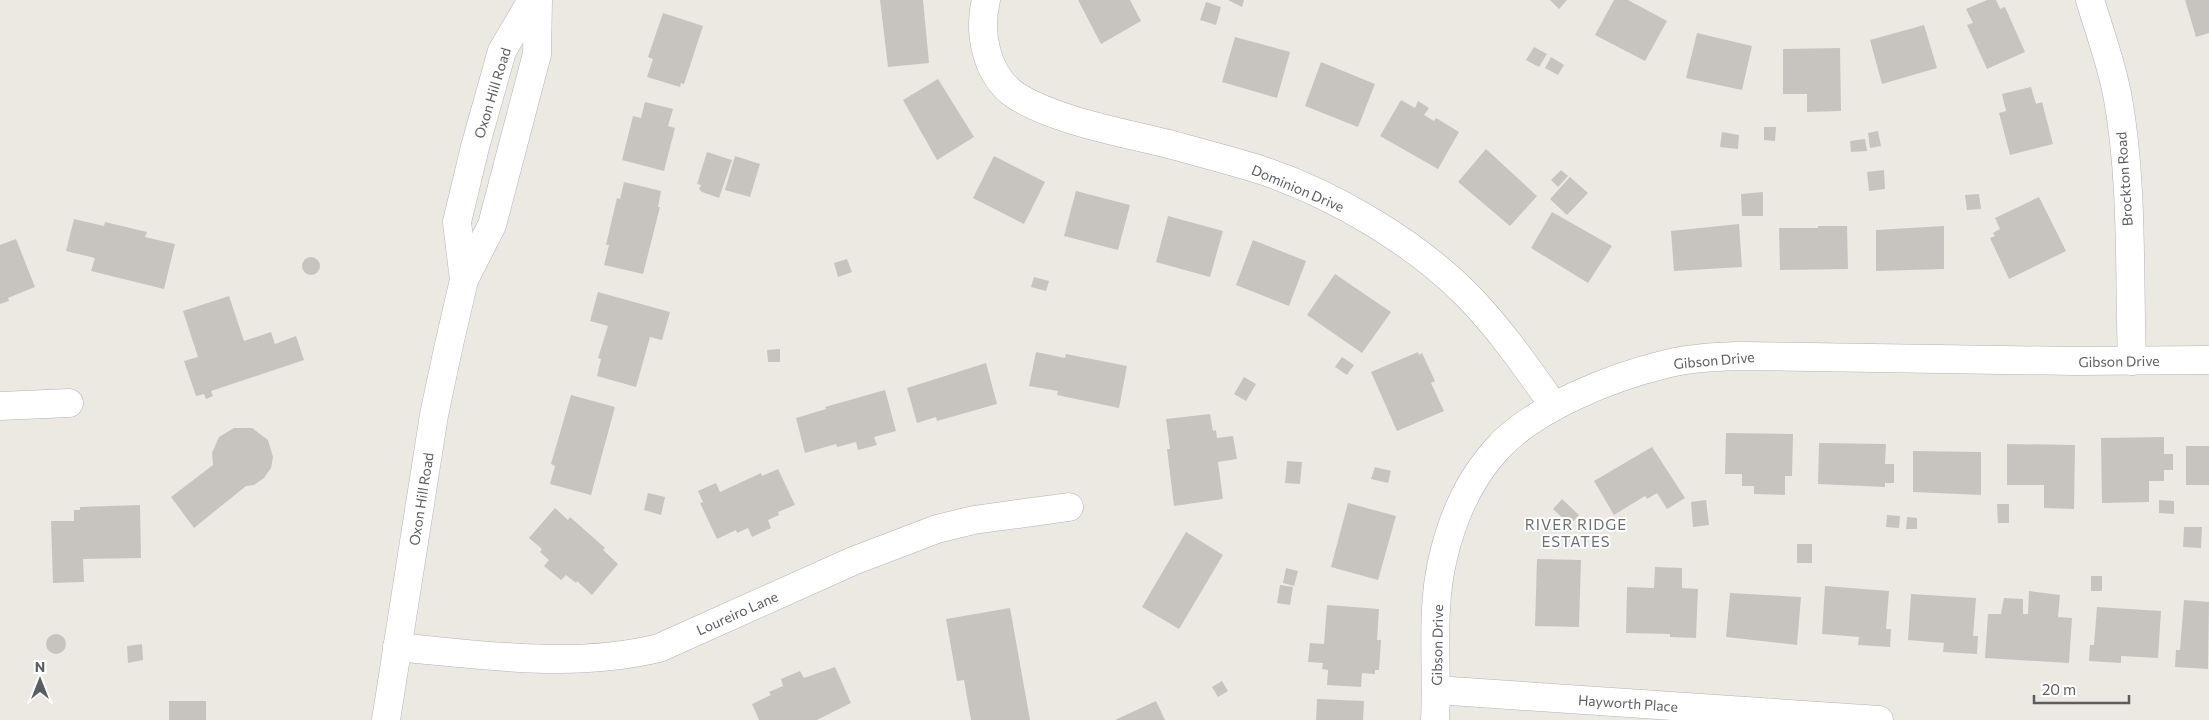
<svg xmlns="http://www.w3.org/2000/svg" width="2209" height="720" font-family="Commissioner,sans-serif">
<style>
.building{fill:#c7c4bf}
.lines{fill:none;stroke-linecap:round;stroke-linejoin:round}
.minor-casing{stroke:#b0b3b6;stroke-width:29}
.secondary-casing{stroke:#b2b5b8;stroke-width:29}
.minor{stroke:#fff;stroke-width:28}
.secondary{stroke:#fff;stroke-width:28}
.labels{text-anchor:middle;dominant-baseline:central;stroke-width:4;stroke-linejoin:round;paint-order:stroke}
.street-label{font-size:14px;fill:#5b5e61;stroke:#fff}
.neighbourhood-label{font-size:15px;letter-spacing:1px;fill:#6c7073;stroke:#fff}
</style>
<rect width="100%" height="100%" fill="#ece9e2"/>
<!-- building -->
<g class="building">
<path d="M880,0H923L929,63L888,67Z"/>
<path d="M1078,0H1130L1141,21L1101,44Z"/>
<path d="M1228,0H1244L1242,7Z"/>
<path d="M1550,0H1567L1559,9Z"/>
<path d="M1614,0H1628L1667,21L1645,61L1595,35Z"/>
<path d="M1987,0H1996L2000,9L2005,7L2025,52L1987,69L1967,25L1973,23L1966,9Z"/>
<path d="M2185,0H2209V33L2196,37Z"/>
<path d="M1206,2L1221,7L1216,25L1200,20Z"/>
<path d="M663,13L703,26L684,84L681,83L680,87L647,77L653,59L648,57Z"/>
<path d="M1924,25L1937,68L1882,84L1870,40Z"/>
<path d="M1697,33L1752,46L1742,90L1686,78Z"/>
<path d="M1235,37L1290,52L1277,98L1222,82Z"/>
<path d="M1534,47L1547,54L1539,67L1526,60Z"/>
<path d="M1840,48L1841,111L1807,112V94H1783V49Z"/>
<path d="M1551,57L1564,65L1558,75L1545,68Z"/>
<path d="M1321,62L1375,84L1358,127L1305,106Z"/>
<path d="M938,79L974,137L937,160L903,100Z"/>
<path d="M2031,87L2036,104L2042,102L2053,144L2010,155L1999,113L2006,111L2002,94Z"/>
<path d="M1401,100L1415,108L1418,101L1429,108L1424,115L1434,121L1436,118L1459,132L1438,169L1380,136Z"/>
<path d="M645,102L673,109L668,126L675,128L664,171L622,160L633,116L641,118Z"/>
<path d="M1764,127H1776L1775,141L1764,140Z"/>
<path d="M1878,131L1881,146L1870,148L1868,133Z"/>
<path d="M1722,132L1739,135L1738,149L1720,147Z"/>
<path d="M1865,139L1867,151L1851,152L1850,141Z"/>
<path d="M1486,149L1537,196L1510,226L1458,182Z"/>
<path d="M707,152L732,160L719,198L702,192L699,189L701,185L697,184Z"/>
<path d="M735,156L760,164L750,197L725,190Z"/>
<path d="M994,156L1045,182L1024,224L973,198Z"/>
<path d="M1561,170L1568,176L1558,187L1551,180Z"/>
<path d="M1884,170L1885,189L1869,191L1867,172Z"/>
<path d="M1570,177L1588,193L1567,215L1550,199Z"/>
<path d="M624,182L661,191L658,207H660L643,274L604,265L609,245H606L617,198L620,199Z"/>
<path d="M1076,191L1130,205L1118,250L1064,236Z"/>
<path d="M1763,192V216H1742L1741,194Z"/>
<path d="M1979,194L1981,209L1967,210L1965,195Z"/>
<path d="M2039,197L2066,251L2009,279L1990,238L1995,236L1993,233L2000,229L1995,218Z"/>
<path d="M1552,212L1612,246L1588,283L1531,248Z"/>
<path d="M1168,216L1223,231L1210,277L1156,262Z"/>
<path d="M74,219L104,226L105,222L147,232L145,237L175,244L164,289L91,271L95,258L66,251Z"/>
<path d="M1739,224L1742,267L1674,271L1671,231Z"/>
<path d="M1818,226H1847L1848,269L1780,270L1779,228H1818Z"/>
<path d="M1944,226V269L1876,271V230Z"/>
<path d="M16,239L35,287L8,298L9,301L0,304V245Z"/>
<path d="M1253,240L1306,261L1289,306L1236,285Z"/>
<circle cx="311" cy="266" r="9"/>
<path d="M847,259L852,272L838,277L834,263Z"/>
<path d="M1335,274L1391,312L1362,353L1307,315Z"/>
<path d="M1034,277L1049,281L1046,291L1031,287Z"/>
<path d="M598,292L670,312L662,340L650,337L636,387L597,376L601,359L598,358L608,326L590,321Z"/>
<path d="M229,296L244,341L271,332L275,344L296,336L304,360L211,391L213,396L206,399L204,394L196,396L184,361L198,357L183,311Z"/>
<path d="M780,349V362H768L767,350Z"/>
<path d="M1036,352L1065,358L1066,354L1127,366L1119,408L1057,395L1058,391L1029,386Z"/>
<path d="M1418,352L1419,355L1422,353L1435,381L1431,383L1444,411L1397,431L1371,372Z"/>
<path d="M1342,357L1354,365L1347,375L1335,367Z"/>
<path d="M986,363L997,404L937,421L936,417L917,423L907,388Z"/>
<path d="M1244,377L1256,384L1246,401L1234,394Z"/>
<path d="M885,390L896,431L874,437L877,445L858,450L856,442L837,447L836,444L805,453L796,418L826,409L825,407Z"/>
<path d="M571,395L615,407L591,495L550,484L555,466L551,464Z"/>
<path d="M1210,414L1213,431L1216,430L1217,438L1233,436L1237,459L1218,462L1223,499L1174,506L1167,449H1170L1166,419Z"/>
<path d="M234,428H252L268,440L273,457L271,468L264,478L254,485L246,486L194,528L171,497L213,465L212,453L219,437Z"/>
<path d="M1726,433L1793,434L1792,476H1785V495L1754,494V486H1742V474H1725Z"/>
<path d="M2164,437V454H2173V470H2164V481H2149V502L2102,503L2101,438Z"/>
<path d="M1819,443L1886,444L1885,464H1894V483H1885V487L1818,484Z"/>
<path d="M2007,444L2075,445L2074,509L2044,508V485H2007Z"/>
<rect x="2186" y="446" width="23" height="39"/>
<path d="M1652,447L1685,498L1667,509L1657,493L1647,499L1645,496L1614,515L1594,481Z"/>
<path d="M1913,451L1981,452V495L1913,492Z"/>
<path d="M1287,461L1302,462L1300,484L1285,483Z"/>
<path d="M1375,467L1391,471L1388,483L1371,479Z"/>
<path d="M778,469L795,505L778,512L779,515L768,520L771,528L752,537L748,528L737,533L736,530L717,539L700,503L703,502L698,491L716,483L720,492L761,473L762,476Z"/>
<path d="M648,493L665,497L661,515L644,510Z"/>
<path d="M1562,499L1579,515L1570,525L1553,509Z"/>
<path d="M1706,500L1709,525L1693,527L1691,502Z"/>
<path d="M2159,500L2174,501V514L2159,513Z"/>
<path d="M1348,503L1396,516L1378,580L1331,567Z"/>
<path d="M1997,504H2009V523H1998Z"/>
<path d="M140,505L141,558L83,559L84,582L53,583L51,521H74V510H80V507Z"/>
<path d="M555,508L568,520L570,517L605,548L603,550L618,564L592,595L577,581L576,583L566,575L561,580L544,566L549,560L540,552L542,549L529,538Z"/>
<path d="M1887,515L1900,516L1899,528L1886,527Z"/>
<path d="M1907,517L1917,518V529H1906Z"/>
<path d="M2184,527H2202L2201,548L2183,547Z"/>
<path d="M1186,532L1223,555L1179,629L1142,607Z"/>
<rect x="1797" y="544" width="15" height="19"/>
<path d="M1537,559L1581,560L1579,627L1535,626Z"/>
<path d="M1655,567L1682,568V588L1698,589L1696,638L1670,637V634L1626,633L1627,587L1654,588Z"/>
<path d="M1286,568L1298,571L1294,586L1283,583Z"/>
<rect x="2091" y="576" width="11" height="15"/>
<path d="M1280,585L1293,587L1290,605L1277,603Z"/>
<path d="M1825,586L1889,591L1886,629H1891L1890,647L1858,645L1859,637L1822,634Z"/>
<path d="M2029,591L2060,595L2058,617L2072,618L2069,663L1985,658L1988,614H2001L2004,598L2023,599V614H2028Z"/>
<path d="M1730,593L1801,597L1797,645L1726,637Z"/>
<path d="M1911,594L1976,598L1973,636H1978L1977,654L1943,652L1944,643L1908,640Z"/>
<path d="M2184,600L2209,602L2208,669L2175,667L2176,650H2180Z"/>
<path d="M1327,605L1379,609L1377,640H1381L1379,670H1375V674L1362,673L1361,687L1327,685L1328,670L1322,669L1323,663L1308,662L1310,643L1324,644Z"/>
<path d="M2097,607L2161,611L2158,658L2121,656V663L2089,661L2090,645H2094Z"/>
<path d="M1010,608L1030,720H971L964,680L957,681L946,619Z"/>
<circle cx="56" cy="644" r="10"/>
<path d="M142,644L143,660L128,663L127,646Z"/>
<path d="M835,667L851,703L817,720H759L752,704L771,695L769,692L783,686L781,679L800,671L804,678Z"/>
<path d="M1222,681L1228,691L1218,697L1212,687Z"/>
<path d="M1317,699L1364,701L1363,720H1316Z"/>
<rect x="169" y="701" width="37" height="19"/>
<path d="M1156,701L1165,720H1115Z"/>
</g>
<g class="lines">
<defs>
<g id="minor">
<path d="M986,0C978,32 986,75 1015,95C1056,122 1132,134 1180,147C1208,155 1236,162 1264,171C1335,195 1416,243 1468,296C1501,330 1527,368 1554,406"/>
<path d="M2090,0C2100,33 2112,65 2118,99C2133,183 2129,275 2132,361"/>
<path d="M0,406L69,403"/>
<path d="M397,647C483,655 573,669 659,648L853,561L937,529L974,520L1069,507"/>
<path d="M1436,690L1879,720"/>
<path d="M1435,720C1438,666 1430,611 1443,558C1452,519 1469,480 1496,450C1533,408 1612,377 1666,364C1690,358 1714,357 1738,356L2075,361L2209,360"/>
</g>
<g id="secondary">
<path d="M464,280L457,222L475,147L502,51L532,0"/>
<path d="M386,720L434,415L448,349L464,280L492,225L537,54L538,0"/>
</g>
</defs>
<!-- minor casing -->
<use href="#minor" class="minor-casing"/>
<!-- secondary casing -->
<use href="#secondary" class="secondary-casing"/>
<!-- minor -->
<use href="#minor" class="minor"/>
<!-- secondary -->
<use href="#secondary" class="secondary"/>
</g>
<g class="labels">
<!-- street labels -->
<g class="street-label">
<text transform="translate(492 93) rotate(-73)">Oxon Hill Road</text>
<text transform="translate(2124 179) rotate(-94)">Brockton Road</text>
<text transform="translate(1298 188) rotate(23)">Dominion Drive</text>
<text transform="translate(1714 360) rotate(-5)">Gibson Drive</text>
<text transform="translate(2119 361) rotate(-1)">Gibson Drive</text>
<text transform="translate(421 499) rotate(-81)">Oxon Hill Road</text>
<text transform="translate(737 613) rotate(-24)">Loureiro Lane</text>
<text transform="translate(1437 645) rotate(-89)">Gibson Drive</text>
<text transform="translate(1628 703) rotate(4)">Hayworth Place</text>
</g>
<!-- neighbourhood labels -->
<g class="neighbourhood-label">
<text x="1576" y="524">RIVER RIDGE<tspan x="1576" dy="17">ESTATES</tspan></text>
</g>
</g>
<!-- north arrow -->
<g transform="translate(40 680)" stroke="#ffffff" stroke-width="4" paint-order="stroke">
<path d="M0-4L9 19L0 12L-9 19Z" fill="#5b5e61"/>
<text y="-8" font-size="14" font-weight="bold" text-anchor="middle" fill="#5b5e61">N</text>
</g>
<!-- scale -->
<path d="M2034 695v8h95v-8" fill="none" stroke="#5b5e61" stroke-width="2.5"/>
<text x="2042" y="695" font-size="15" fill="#5b5e61" stroke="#ffffff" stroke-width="4" paint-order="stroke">20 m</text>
</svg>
